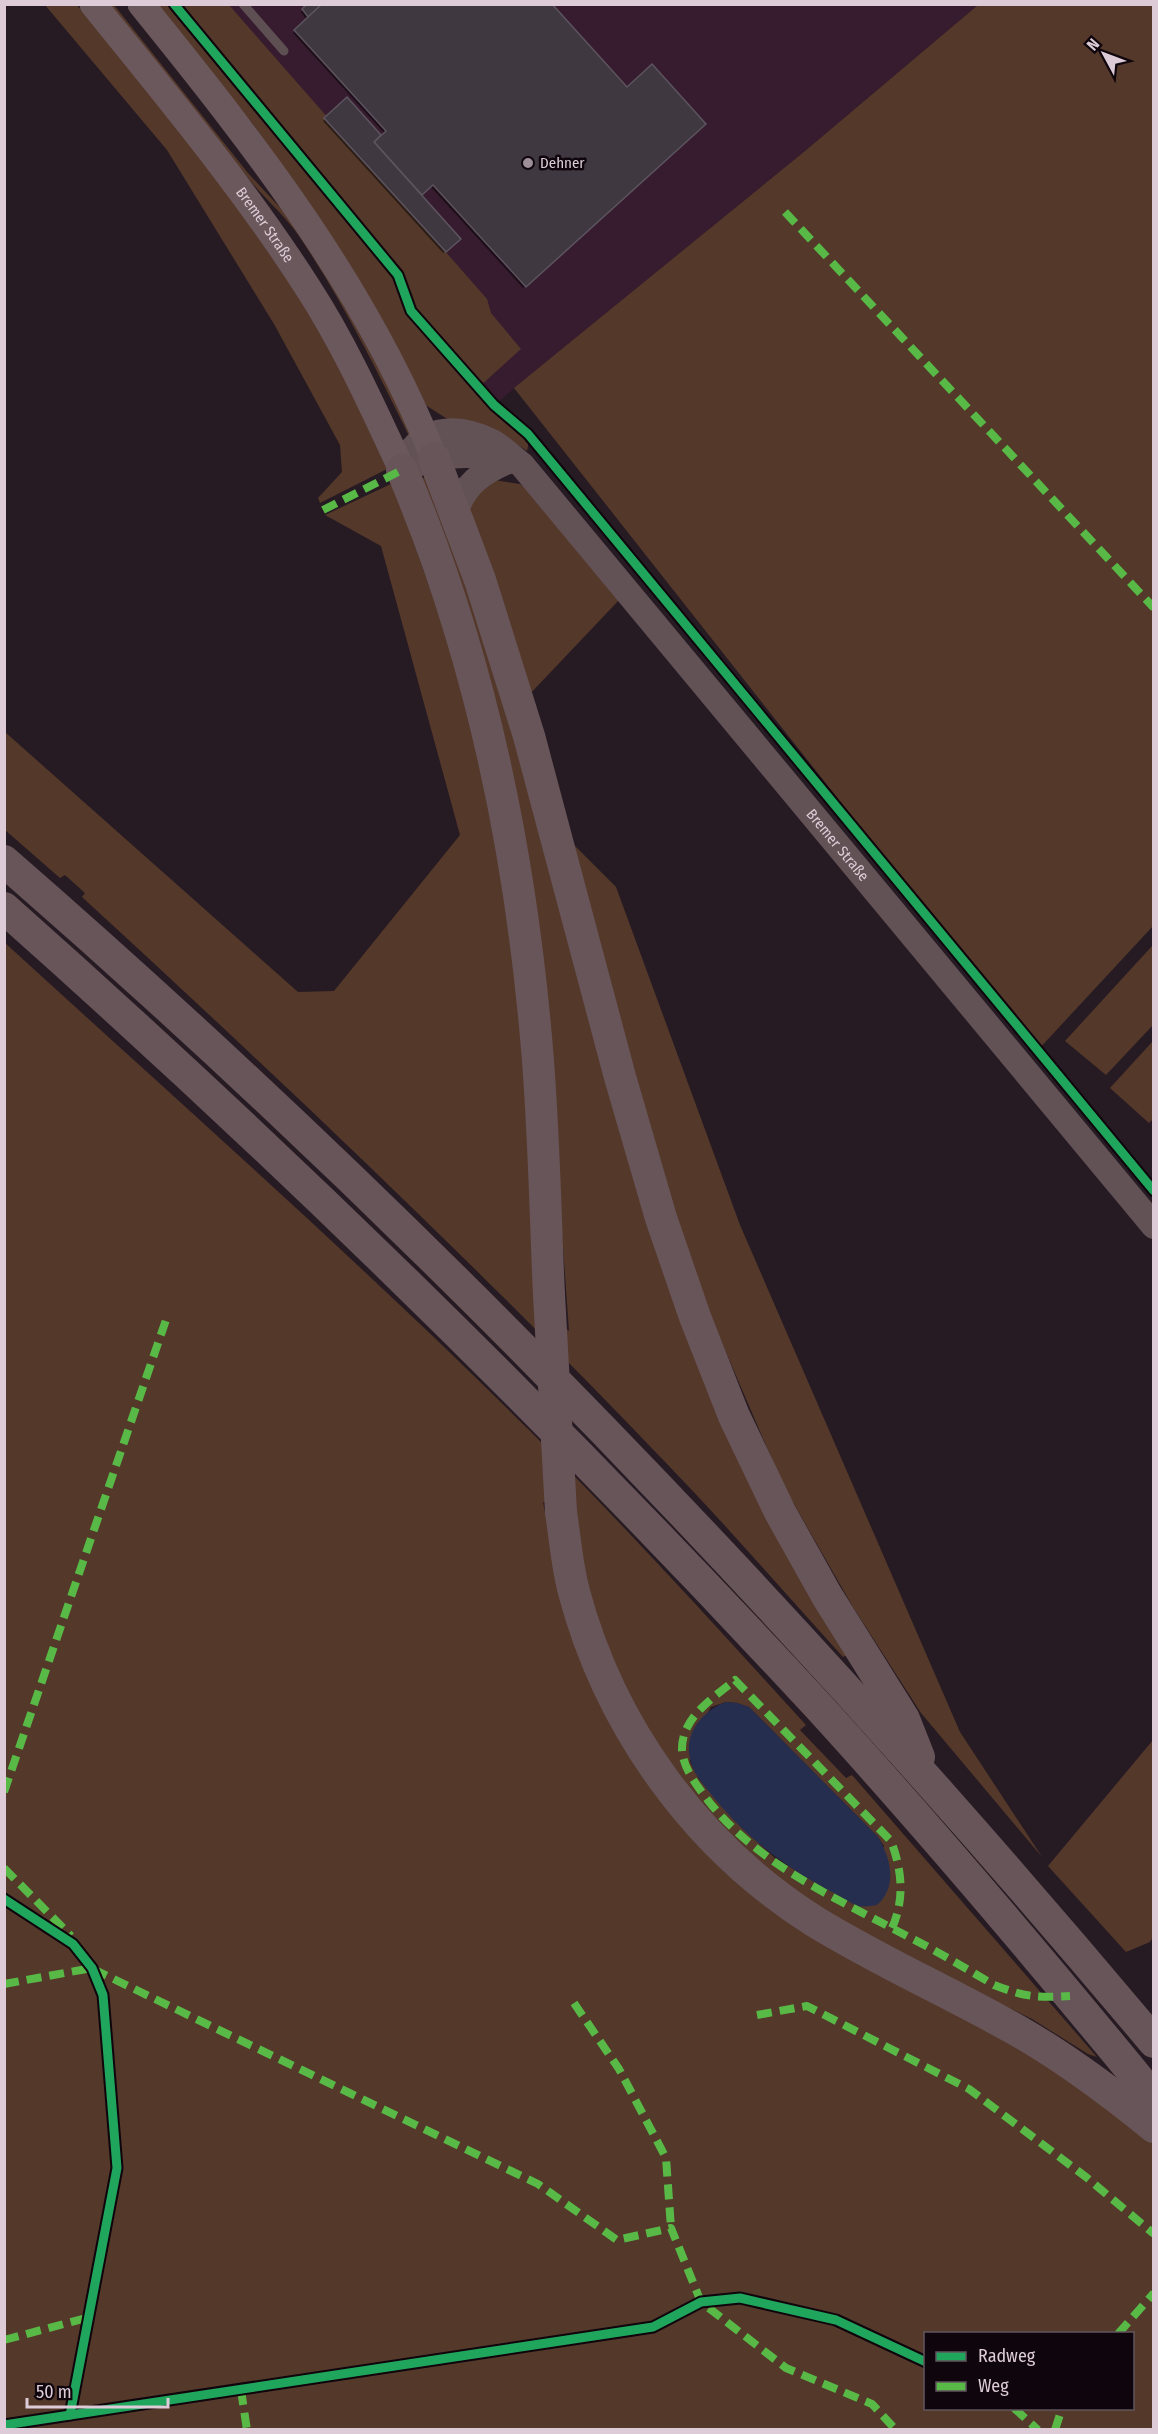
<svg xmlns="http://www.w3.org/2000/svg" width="1158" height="2434" font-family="'Fira Sans Condensed',sans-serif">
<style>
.built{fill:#371c2f}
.green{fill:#54382a;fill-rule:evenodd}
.water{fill:#262e50}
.shadow{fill:#0007}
.building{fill:#403841;stroke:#5c545e;stroke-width:1.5}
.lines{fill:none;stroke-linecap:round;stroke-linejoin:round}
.lane{stroke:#5e5052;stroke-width:9}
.secondary{stroke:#625155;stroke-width:26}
.primary{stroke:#6b585c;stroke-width:27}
.highway{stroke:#685559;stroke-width:32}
.highway-bridge{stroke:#685559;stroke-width:32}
.quiet{stroke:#58b947;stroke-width:8;stroke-dasharray:15 8;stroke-linecap:butt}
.cycleway-casing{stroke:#0f050c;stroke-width:13}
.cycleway{stroke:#20a55d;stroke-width:9}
.poi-dot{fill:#9d8e98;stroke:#0f050c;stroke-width:2}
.labels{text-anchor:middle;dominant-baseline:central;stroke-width:5;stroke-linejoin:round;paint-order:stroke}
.poi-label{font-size:15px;fill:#ddccd7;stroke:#0f050c;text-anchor:start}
.street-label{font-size:15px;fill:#ddccd7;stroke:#0f050c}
</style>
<rect width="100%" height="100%" fill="#271b23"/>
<!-- built -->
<path class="built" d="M180,5H978L805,151L494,405L415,308L402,272Z"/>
<!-- green -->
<g class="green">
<path d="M45,5H77L206,161L312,316L356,400L387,469L320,503L318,498L342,472L340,445L274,324L167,150Z"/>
<path d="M106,5H114L248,173L298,227L336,289L394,397L413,439L411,440C377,370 342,300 299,236C284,214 264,198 248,178C201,120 153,62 106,5Z"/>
<path d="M156,5H170L396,278L407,308L484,402L529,441L527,451L499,432L449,420L427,406L411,385L311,207L252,123Z"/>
<path d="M180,5H229L487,299L491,313L521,349L479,387L415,308L402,272Z"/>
<path d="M978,5H1153V926L1037,1051L514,388L805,151Z"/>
<path d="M425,476L483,619L605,1067L850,1654L843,1657C785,1593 728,1527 668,1465C480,1268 282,1081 82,897L85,893L65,875L60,878L5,830V732L298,992L334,991L460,835L381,546L325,515L393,483L449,643L489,797L511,926L525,1048L536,1304L569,1331L550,1063L421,481Z"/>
<path d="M494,480L520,484L539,499L620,599L528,696L470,522C469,497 474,494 494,480Z"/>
<path d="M566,837L616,887L740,1225L960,1732L1042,1857L921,1713L853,1607L783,1485L686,1259Z"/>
<path d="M4,942C180,1103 359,1261 528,1429C624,1525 715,1625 806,1725L800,1730L846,1778L852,1775L1097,2057L1088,2054L1032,2019L869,1939L811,1904L720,1830L645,1730L612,1663L593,1613L577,1546V1513L543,1502L563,1604L700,1844L1020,2038L1153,2141V2429H5ZM726,1702L737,1703L749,1707L878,1837L884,1846L858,1906L776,1859L741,1827L699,1779L690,1762V1745L711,1707ZM926,2334H1132V2408H926Z"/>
<path d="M1153,945V1025L1106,1075L1065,1041Z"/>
<path d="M1153,1041V1119L1149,1123L1110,1088Z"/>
<path d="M1153,1740V1937L1150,1942L1126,1952L1048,1866Z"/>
</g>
<!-- water -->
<path class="water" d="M726,1702L737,1703L749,1707L878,1837C891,1859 898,1886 877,1905C871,1906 864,1907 858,1906C850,1903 842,1897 834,1893C786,1868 744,1836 710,1793C703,1784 694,1774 691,1762C682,1735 702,1711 726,1702Z"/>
<!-- shadow -->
<path class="shadow" d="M309,4L627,89L704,124L523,288L430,186L420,195L459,239L443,253L323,121L347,99L381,138L385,134L293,33L307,20L301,12Z"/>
<!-- building -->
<g class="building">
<path d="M307,4H322L308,17L302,9Z"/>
<path d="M322,4H552L627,87L652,64L706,124L526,287L433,185L422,195L374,142L386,131L294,30Z"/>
<path d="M347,97L381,135L374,142L461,239L446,252L324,118Z"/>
</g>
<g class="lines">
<!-- lane -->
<path class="lane" d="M243,4L284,51"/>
<!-- secondary -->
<g class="secondary">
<path d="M417,464C447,452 479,453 510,461"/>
<path id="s1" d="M402,470C415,426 457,424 492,442C503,448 512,457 522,465L1154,1226"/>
<path d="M455,514C463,485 482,472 508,461"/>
</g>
<!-- primary -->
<g class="primary">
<path id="s2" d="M93,4C168,97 244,188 308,288C345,345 373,408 402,470"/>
<path d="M141,4C255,145 367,288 434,458"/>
</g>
<!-- highway -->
<g class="highway">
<path d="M434,458L480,580L529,736L620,1077L661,1218L695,1317L734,1416L780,1512L827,1596L904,1719L919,1757"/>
<path d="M402,470C478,649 519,844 536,1037C544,1123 545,1209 549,1295"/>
<path d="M4,861C419,1222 801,1621 1154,2042"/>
<path d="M4,908C289,1161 560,1427 818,1706C934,1833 1045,1965 1154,2098"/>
<path d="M561,1512C565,1538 567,1566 574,1592C610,1727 696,1846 814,1921C882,1963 956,1995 1025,2035C1071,2062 1112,2093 1154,2127"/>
</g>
<!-- highway-bridge -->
<path class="highway-bridge" d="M549,1295L561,1512"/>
<!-- quiet -->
<g class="quiet">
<path d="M785,212L1154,608"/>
<path d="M323,510L402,470"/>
<path d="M4,1792L167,1317"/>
<path d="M4,1868L71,1936"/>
<path d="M892,1928C905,1899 902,1870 891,1841L735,1680C713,1698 681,1718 682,1750C683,1765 692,1779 701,1791C751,1862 832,1896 907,1936C937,1951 965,1968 994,1985C1025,1997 1037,1998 1070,1996"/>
<path d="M93,1969L538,2184L617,2240L671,2228L701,2302L786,2368L872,2404L896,2430"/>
<path d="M4,1984L92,1968"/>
<path d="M574,2003L619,2069L666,2158L671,2228"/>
<path d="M757,2015L807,2006L969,2089L1086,2177L1154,2234"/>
<path d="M1118,2334L1154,2293"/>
<path d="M4,2340L90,2317"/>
<path d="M241,2390L247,2430"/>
<path d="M1014,2408L1038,2430"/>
<path d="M1055,2430L1062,2408"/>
</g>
<defs>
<g id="cycleway">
<path d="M174,4L398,275L411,311L494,405L528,434L1154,1191"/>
<path d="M4,1899L73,1944L92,1968L103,1995L117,2168L70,2415"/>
<path d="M4,2425L653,2327L701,2302L740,2298L836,2320L926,2362"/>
</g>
</defs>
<!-- cycleway casing -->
<use href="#cycleway" class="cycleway-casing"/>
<!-- cycleway -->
<use href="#cycleway" class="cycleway"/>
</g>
<!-- markers -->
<circle class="poi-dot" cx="528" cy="163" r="6"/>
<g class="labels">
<!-- poi labels -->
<g class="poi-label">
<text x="540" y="163">Dehner</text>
</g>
<!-- street labels -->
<g class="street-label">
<text stroke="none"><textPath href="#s2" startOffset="280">Bremer Straße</textPath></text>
<text stroke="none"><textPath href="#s1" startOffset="642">Bremer Straße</textPath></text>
</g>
</g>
<!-- border -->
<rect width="1158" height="2434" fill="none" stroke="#ddccd7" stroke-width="12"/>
<!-- legend -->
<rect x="924" y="2332" width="210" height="78" fill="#0f050c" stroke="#61555d" stroke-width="1.5"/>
<rect x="936" y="2352" width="30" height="9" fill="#20a55d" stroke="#61555d" stroke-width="1.5"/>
<text x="978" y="2362" font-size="18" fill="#ddccd7">Radweg</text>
<rect x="936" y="2382" width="30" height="9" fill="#58b947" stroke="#61555d" stroke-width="1.5"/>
<text x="978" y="2392" font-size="18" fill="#ddccd7">Weg</text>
<!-- north arrow -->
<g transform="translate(1104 54) rotate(311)" stroke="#0f050c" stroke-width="4.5" paint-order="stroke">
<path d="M0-4.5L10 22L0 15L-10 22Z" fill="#ddccd7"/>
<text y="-9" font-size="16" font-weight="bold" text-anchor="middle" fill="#ddccd7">N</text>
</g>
<!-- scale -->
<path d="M27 2398v9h141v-9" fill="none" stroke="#ddccd7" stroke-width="3"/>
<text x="36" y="2398" font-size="18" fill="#ddccd7" stroke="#0f050c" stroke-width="4.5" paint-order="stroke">50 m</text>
</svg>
